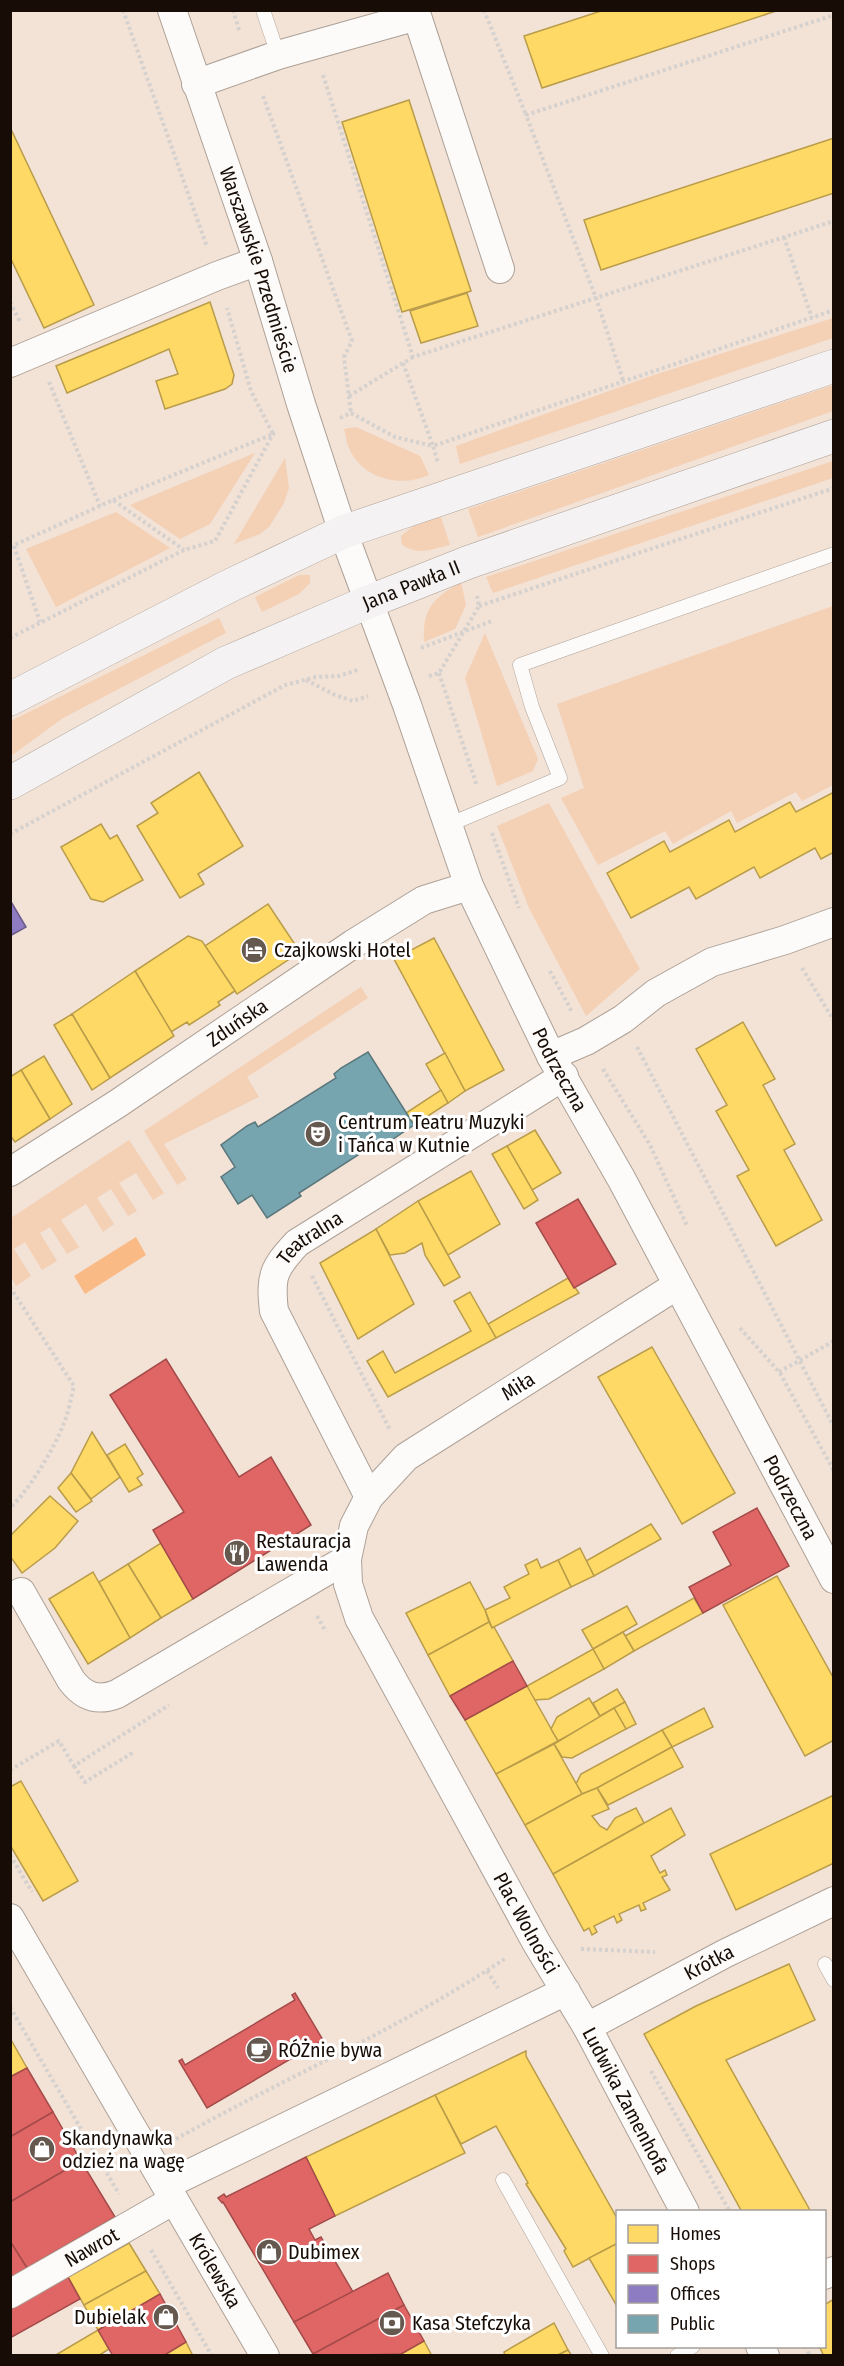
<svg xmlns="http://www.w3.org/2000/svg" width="844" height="2366" font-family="'Fira Sans Condensed',sans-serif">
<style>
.green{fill:#f4d0b5}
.water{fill:#f9ba86}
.homes{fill:#ffd966;stroke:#b99c49;stroke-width:1.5}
.shops{fill:#e06666;stroke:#a44b49;stroke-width:1.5}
.offices{fill:#8e7cc3;stroke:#6a5b8a;stroke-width:1.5}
.public{fill:#76a5af;stroke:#5a777c;stroke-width:1.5}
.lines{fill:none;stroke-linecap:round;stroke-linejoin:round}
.lane-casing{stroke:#ada197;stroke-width:15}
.street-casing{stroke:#ada197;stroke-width:30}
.secondary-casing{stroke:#ada197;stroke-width:34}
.path{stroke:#d5d1ce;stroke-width:4;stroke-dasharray:3 3;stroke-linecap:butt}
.lane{stroke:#fdfbf9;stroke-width:14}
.street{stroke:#fdfbf9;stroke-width:28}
.secondary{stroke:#f4f2f3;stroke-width:33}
.labels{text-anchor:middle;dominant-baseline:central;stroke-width:6;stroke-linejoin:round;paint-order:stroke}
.street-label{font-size:20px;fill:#170d06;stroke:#fff}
.poi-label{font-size:20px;fill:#170d06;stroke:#fff;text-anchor:start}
</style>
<rect width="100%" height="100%" fill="#f3e2d6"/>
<!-- green -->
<g class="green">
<path d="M833,318V338L460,464L456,446L651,376Z"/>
<path d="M833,385V411L478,537L468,509Z"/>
<path d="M356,427L420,456L429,475C401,488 362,479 349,448C346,442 346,435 344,429Z"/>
<path d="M255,453L210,524L180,539L130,505Z"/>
<path d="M285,458L289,488L284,503L269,527L260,534L234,544Z"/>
<path d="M833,461V478L493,593L486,577Z"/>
<path d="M116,512L170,548L56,607L26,549Z"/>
<path d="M440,514L450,545C431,549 420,556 402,545L401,536L412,527Z"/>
<path d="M299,575H310V583L299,594L262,612L255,597Z"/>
<path d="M461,582L466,605L455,629L424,642C422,608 434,598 461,582Z"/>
<path d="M833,606V785L802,801L796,792L737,823L731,811L673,844L665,831L598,865L561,798L584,788L557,704Z"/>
<path d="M219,618L226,633L63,718L11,756V721Z"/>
<path d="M485,633L538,759L533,771L497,786L465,678Z"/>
<path d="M549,803L640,969L586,1016L529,908L497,826Z"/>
<path d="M361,987L368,998L247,1077L259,1097L164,1144L187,1179L177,1185L144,1131Z"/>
<path d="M129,1140L164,1193L153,1200L136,1173L119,1183L137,1211L128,1216L111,1189L97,1198L114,1224L103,1232L86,1204L61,1220L79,1247L67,1254L50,1227L40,1233L57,1261L42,1270L25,1242L14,1249L31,1276L16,1286L11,1276V1218Z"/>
</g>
<!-- water -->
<path class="water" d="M136,1237L146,1255L85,1294L74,1276Z"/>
<!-- homes -->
<g class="homes">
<path d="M604,10H779L542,88L524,36Z"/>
<path d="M409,100L471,291L402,312L342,122Z"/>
<path d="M10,127L94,305L44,328L10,257Z"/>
<path d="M834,138V193L601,270L584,220Z"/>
<path d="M467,293L478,326L421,343L410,311Z"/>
<path d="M210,302L234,375L232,384L225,389L165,409L156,381L178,374L169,349L67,393L56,366Z"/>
<path d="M199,772L243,846L198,874L204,884L180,898L137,826L158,813L151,803Z"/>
<path d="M834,792V852L821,859L815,848L760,878L754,867L696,899L689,887L631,918L607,873L664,841L670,852L729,820L735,832L790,802L796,812Z"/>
<path d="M101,824L110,839L117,835L143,880L103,902L91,899L61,847Z"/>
<path d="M268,904L300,952L237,994L205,946Z"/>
<path d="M188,936L202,941L235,991L218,1002L220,1005L189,1025L187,1022L171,1032L135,971Z"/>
<path d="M434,938L504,1070L465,1091L394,959Z"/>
<path d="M135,971L174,1036L110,1078L72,1014Z"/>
<path d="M72,1014L110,1078L92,1090L54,1025Z"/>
<path d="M743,1022L775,1079L763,1085L795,1144L784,1150L822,1220L776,1246L737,1176L749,1170L716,1111L727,1105L696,1049Z"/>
<path d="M445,1053L465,1091L448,1103L426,1064Z"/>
<path d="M44,1056L72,1104L50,1119L21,1070Z"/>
<path d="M21,1070L50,1119L15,1142L10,1135V1077Z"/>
<path d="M441,1090L448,1103L414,1125L406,1113Z"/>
<path d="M535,1130L561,1173L532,1190L507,1146Z"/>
<path d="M507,1146L538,1200L524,1209L492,1154Z"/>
<path d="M471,1171L500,1224L448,1255L418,1201Z"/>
<path d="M418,1201L460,1277L444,1286L425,1255L422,1243L405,1253L390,1255L376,1229Z"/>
<path d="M376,1229L414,1304L358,1339L320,1263Z"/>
<path d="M568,1278L579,1293L496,1338L488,1324Z"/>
<path d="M470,1292L496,1338L388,1397L367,1361L383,1351L395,1373L471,1331L454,1301Z"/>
<path d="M652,1347L735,1493L682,1524L598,1377Z"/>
<path d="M92,1432L120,1477L91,1499L71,1473Z"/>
<path d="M125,1444L143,1474L137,1478L142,1485L129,1492L107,1455Z"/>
<path d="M71,1473L92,1501L76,1512L58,1488Z"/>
<path d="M50,1496L78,1521L55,1548L22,1573L10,1556V1536Z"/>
<path d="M651,1524L661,1539L594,1576L586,1561Z"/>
<path d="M161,1543L193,1599L161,1618L128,1564Z"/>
<path d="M580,1548L594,1576L571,1587L558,1560Z"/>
<path d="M537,1559L541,1568L558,1560L571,1587L492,1628L485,1610L510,1598L504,1587L529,1574L525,1565Z"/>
<path d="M128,1564L161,1618L130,1638L99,1582Z"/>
<path d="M93,1572L130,1638L88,1664L49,1599Z"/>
<path d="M777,1576L834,1679V1740L805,1756L723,1605Z"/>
<path d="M470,1582L485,1610L489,1622L428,1655L406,1613Z"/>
<path d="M694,1598L703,1613L634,1651L625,1636Z"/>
<path d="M627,1606L637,1624L593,1649L582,1630Z"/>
<path d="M489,1622L492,1628L494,1627L513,1661L450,1696L428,1655Z"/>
<path d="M623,1632L634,1651L604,1669L593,1649Z"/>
<path d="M593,1649L604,1669L549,1699L534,1700L527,1686Z"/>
<path d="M527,1686L558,1741L496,1774L465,1720Z"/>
<path d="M617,1689L625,1702L600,1716L593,1703Z"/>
<path d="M589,1698L601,1718L558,1741L551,1729L557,1717Z"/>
<path d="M625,1702L636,1724L626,1729L614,1708Z"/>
<path d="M614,1708L626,1729L572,1758L562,1757L554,1744Z"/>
<path d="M704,1708L713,1727L672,1747L662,1730Z"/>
<path d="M662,1730L672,1747L597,1788L582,1794L576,1784L581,1774Z"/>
<path d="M554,1744L582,1794L525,1825L496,1774Z"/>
<path d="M672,1747L683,1767L608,1805L597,1788Z"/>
<path d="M21,1781L78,1881L43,1901L10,1845V1787Z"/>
<path d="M597,1788L609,1809L592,1816L600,1826L607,1830L615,1818L636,1808L644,1823L553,1874L525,1825L582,1794Z"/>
<path d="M834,1795V1863L736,1910L710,1854Z"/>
<path d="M671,1808L685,1835L651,1856L660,1873L665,1870L667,1875L662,1877L670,1890L643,1903L646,1909L641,1911L639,1905L619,1914L622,1920L617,1923L614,1916L594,1926L597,1932L592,1935L589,1928L584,1931L553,1874Z"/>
<path d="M789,1964L815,2020L726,2060L811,2212H742L644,2034L696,2006Z"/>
<path d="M10,2038L27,2068L10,2077Z"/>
<path d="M526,2051V2056L618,2220V2243L573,2267L564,2251L566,2249L526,2184L528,2183L496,2126L461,2144L435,2095Z"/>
<path d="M435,2095L465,2153L335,2216L306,2157Z"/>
<path d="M129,2243L146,2271L84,2305L68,2277Z"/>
<path d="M618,2243V2308L589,2258Z"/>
<path d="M146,2271L160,2294L98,2330L84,2305Z"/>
<path d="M834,2299V2356H824L819,2346H824V2305Z"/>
<path d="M554,2323L568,2350L556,2356H505L504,2352Z"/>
<path d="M98,2330L109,2349L98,2356H54Z"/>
<path d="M424,2341L432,2356H402L401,2354Z"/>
<path d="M186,2342L193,2356H163Z"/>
<path d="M568,2350L572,2356H556Z"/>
</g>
<!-- shops -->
<g class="shops">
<path d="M578,1199L616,1264L574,1288L536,1223Z"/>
<path d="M166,1359L239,1477L271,1457L311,1525L193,1599L153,1530L184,1512L110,1395Z"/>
<path d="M757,1508L789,1566L703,1613L689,1587L731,1565L713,1532Z"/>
<path d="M513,1661L527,1686L465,1720L450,1696Z"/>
<path d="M295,1993L323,2040L207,2108L179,2061L182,2059L185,2065L295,2000L292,1995Z"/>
<path d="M27,2068L53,2112L10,2137V2077Z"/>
<path d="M53,2112L81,2161L10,2202V2137Z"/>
<path d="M306,2157L335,2216L309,2229L315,2240L321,2237L353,2292L294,2322L223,2202L222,2203L218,2198L224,2194L226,2197Z"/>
<path d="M81,2161L115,2217L27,2268L10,2241V2202Z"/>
<path d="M10,2241L27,2268L10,2278Z"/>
<path d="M388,2273L404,2305L313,2354L294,2322Z"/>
<path d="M68,2277L80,2299L10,2338V2309Z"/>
<path d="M160,2294L186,2342L163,2356H113L98,2330Z"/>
<path d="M404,2305L424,2341L401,2354L314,2356L313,2354Z"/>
</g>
<!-- offices -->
<path class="offices" d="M10,900L26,927L10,936Z"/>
<!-- public -->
<path class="public" d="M368,1052L414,1125L387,1143L380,1146L378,1142L299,1193L301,1196L267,1218L252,1195L238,1204L221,1177L235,1167L221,1145L247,1126L255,1122L258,1127L336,1078L334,1074L341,1068Z"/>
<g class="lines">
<defs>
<g id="lane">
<path d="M263,10L278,55"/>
<path d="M448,825L560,778L532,707L520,665L834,554"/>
<path d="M825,1964L834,1980"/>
<path d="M503,2180L602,2356"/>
<path d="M677,2356L693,2346"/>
</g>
<g id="street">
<path id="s1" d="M172,10L258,261L301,404L343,532L407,705L469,886L551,1056L622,1180L834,1579"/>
<path d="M196,84L278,55L417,16L500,269"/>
<path d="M10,363L217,276L258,261"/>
<path d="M551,1056L586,1041L623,1019L656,993L712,962L785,940L834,922"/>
<path id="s2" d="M10,1172L117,1104L353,944L424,900L469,886"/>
<path id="s3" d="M676,1286L406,1457L369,1497L354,1526L347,1559L348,1584L359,1618L536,1942L587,2027L685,2212"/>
<path id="s4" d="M369,1497L274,1311C270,1276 273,1269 297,1243L564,1076"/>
<path d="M21,1592L71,1680C83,1696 97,1702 117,1694L347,1559"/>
<path id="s5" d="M10,1918L265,2356"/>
<path id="s6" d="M587,2027L726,1953L834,1901"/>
<path d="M166,2185L566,1991"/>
<path d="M824,2275L834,2271"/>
<path id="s7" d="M10,2294L174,2200"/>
<path d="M760,2346L765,2356"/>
</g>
<g id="secondary">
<path d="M10,699L229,586L343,532L834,366"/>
<path id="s8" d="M10,783L226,663L368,602L469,562L834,436"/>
</g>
</defs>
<!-- lane casing -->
<use href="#lane" class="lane-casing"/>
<!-- street casing -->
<use href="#street" class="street-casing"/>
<!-- secondary casing -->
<use href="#secondary" class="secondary-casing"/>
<!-- path -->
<g class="path">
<path d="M123,10L207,247"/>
<path d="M233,10L240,33"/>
<path d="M484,10L526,115"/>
<path d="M323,75L413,357L834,221"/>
<path d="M263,96L352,341L344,357L351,413"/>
<path d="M784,237L812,318"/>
<path d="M10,302L20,322"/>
<path d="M403,363L433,446L834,310"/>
<path d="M623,380L596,298L526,115L834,15"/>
<path d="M49,382L100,506"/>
<path d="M349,396L413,357"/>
<path d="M340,418L351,413L395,437L433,446L438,463"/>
<path d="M113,500L273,434L251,391L227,308"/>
<path d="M14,546L40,622"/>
<path d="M10,547L113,500L184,550"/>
<path d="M479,606L834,488"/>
<path d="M10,638L184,550L215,541L273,434L278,433"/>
<path d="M421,648L492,621"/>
<path d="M439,673L477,786"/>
<path d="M429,676L439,673L479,606L477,596"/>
<path d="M306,680L335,695L353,701L368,696"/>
<path d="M492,833L519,908"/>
<path d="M10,834L285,685L316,677L339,676L360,669"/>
<path d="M802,968L834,1021"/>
<path d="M550,971L572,1012"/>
<path d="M637,1047L834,1427"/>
<path d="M603,1069L650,1145L687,1226"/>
<path d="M312,1276L390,1430"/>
<path d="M10,1287L74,1386C71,1398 69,1411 64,1423C54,1449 30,1489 10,1508"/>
<path d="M740,1328L780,1373L834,1471"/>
<path d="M779,1372L834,1341"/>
<path d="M317,1616L326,1632"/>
<path d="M74,1766L85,1782L134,1752"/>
<path d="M10,1770L59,1741L74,1766L169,1705"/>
<path d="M10,1855L32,1892"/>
<path d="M581,1949L655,1952"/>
<path d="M487,1971L498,1988"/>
<path d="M10,2007L119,2194"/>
<path d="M651,2071L730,2212"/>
<path d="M176,2139C286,2077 402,2028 506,1958"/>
<path d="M151,2250L212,2356"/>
<path d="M805,2346L810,2356"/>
</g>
<!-- lane -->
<use href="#lane" class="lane"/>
<!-- street -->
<use href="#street" class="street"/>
<!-- secondary -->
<use href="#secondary" class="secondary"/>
</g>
<!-- icons -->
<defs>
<symbol id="hotel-disc" viewBox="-11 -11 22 22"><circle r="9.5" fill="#64584f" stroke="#fff"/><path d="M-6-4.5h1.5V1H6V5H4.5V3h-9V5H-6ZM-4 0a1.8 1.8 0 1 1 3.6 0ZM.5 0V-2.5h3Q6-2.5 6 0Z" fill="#fff"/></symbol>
<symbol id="theatre-disc" viewBox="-11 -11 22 22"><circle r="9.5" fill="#64584f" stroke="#fff"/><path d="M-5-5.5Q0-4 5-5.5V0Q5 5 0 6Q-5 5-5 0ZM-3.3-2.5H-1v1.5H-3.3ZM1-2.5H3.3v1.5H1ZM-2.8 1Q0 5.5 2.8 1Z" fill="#fff"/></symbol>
<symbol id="restaurant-disc" viewBox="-11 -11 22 22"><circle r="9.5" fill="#64584f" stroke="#fff"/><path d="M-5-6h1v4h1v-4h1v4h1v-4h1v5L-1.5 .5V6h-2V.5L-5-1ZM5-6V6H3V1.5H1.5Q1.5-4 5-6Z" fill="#fff"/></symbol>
<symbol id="cafe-disc" viewBox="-11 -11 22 22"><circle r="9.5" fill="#64584f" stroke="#fff"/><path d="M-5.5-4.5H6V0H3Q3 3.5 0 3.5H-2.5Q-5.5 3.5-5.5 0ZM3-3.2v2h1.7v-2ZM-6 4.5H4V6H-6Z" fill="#fff"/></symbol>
<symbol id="shop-disc" viewBox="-11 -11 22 22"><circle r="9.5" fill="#64584f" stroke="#fff"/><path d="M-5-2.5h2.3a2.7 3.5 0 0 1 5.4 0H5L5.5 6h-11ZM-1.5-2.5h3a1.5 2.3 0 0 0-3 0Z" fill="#fff"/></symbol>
<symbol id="bank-disc" viewBox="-11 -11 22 22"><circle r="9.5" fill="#64584f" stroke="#fff"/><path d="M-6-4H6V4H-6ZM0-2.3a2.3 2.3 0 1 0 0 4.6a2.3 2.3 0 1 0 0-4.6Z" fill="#fff"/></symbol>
</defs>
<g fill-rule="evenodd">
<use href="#hotel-disc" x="239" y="935" width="30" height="30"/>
<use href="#theatre-disc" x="303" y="1119" width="30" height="30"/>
<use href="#restaurant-disc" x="222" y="1538" width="30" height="30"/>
<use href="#cafe-disc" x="244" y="2035" width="30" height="30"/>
<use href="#shop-disc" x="27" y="2134" width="30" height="30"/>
<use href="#shop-disc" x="254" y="2237" width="30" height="30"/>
<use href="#shop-disc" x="151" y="2302" width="30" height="30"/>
<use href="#bank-disc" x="377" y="2308" width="30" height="30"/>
</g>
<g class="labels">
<!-- street labels -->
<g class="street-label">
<text stroke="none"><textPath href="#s1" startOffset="274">Warszawskie Przedmieście</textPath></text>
<text stroke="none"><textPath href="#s8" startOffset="448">Jana Pawła II</textPath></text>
<text stroke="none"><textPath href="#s2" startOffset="272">Zduńska</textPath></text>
<text stroke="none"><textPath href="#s1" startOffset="1130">Podrzeczna</textPath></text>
<text stroke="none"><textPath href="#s4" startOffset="298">Teatralna</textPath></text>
<text transform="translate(518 1386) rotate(-32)">Miła</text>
<text stroke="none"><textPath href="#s1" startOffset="1616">Podrzeczna</textPath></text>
<text stroke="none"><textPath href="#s3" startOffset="849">Plac Wolności</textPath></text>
<text stroke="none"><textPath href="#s6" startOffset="138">Krótka</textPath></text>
<text stroke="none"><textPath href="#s3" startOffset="1053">Ludwika Zamenhofa</textPath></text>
<text stroke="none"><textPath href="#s7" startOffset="94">Nawrot</textPath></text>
<text stroke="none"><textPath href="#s5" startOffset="408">Królewska</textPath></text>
</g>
<!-- poi labels -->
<g class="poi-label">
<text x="274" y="950">Czajkowski Hotel</text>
<text x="338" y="1122">Centrum Teatru Muzyki<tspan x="338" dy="23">i Tańca w Kutnie</tspan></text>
<text x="256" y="1541">Restauracja<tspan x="256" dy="23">Lawenda</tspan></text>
<text x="278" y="2050">RÓŻnie bywa</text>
<text x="62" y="2138">Skandynawka<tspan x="62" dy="23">odzież na wagę</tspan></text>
<text x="288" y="2252">Dubimex</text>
<text x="146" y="2317" text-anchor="end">Dubielak</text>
<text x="412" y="2323">Kasa Stefczyka</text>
</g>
</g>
<!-- border -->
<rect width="844" height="2366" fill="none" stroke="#170d06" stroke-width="24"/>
<!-- legend -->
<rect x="616" y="2210" width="210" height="138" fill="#ffffff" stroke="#a29e9b" stroke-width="1.5"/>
<rect x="628" y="2225" width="30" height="18" fill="#ffd966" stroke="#a29e9b" stroke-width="1.5"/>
<text x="670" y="2240" font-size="18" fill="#170d06">Homes</text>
<rect x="628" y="2255" width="30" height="18" fill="#e06666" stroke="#a29e9b" stroke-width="1.5"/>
<text x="670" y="2270" font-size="18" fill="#170d06">Shops</text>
<rect x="628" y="2285" width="30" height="18" fill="#8e7cc3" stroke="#a29e9b" stroke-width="1.5"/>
<text x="670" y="2300" font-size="18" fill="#170d06">Offices</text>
<rect x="628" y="2315" width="30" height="18" fill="#76a5af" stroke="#a29e9b" stroke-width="1.5"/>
<text x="670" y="2330" font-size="18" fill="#170d06">Public</text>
</svg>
